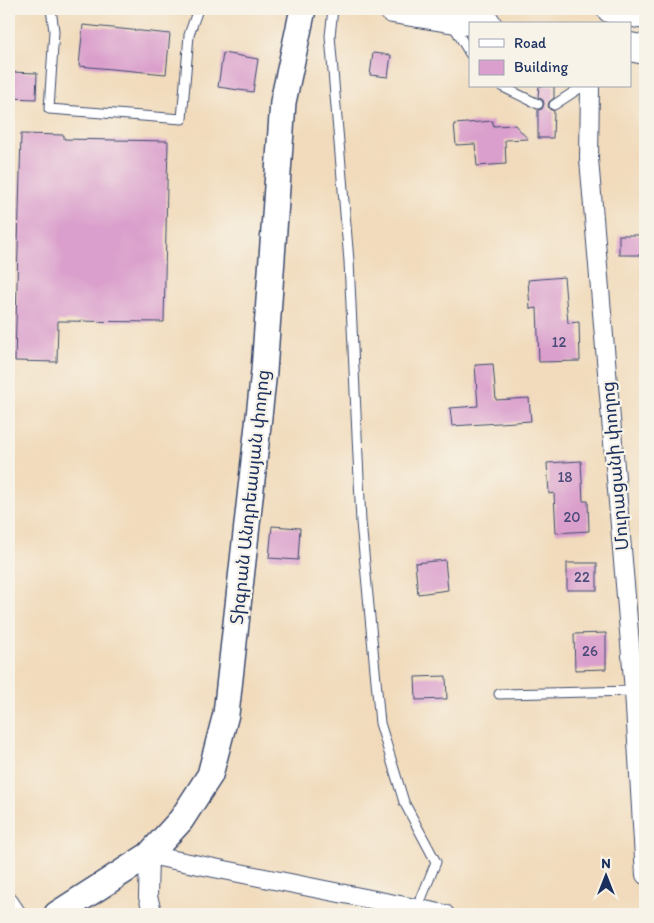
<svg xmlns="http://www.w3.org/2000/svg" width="654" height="923" font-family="Itim,'Noto Sans Armenian',sans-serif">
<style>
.building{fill:#da9fcc}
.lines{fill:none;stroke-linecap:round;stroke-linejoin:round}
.lane-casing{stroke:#3b496c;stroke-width:11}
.street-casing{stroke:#3b496c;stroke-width:20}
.secondary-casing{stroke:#3b496c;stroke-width:28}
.highway-casing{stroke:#3b496c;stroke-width:30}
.lane{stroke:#fff;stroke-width:9}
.street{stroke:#fff;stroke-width:18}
.secondary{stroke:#fff;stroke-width:25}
.highway{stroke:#fff;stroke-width:28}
.labels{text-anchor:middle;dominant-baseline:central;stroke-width:4.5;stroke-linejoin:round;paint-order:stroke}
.number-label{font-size:15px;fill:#4b4b7a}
.street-label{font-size:18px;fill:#1b2f5e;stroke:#f7f3e8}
</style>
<rect width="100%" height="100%" fill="#f7f3e8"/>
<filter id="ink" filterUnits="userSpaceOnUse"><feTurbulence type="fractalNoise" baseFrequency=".02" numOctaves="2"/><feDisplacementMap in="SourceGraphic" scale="10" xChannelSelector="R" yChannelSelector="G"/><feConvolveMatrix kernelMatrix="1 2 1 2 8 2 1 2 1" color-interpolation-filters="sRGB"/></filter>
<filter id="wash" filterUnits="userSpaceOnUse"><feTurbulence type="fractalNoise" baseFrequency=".0096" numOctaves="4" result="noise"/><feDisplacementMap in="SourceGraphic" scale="20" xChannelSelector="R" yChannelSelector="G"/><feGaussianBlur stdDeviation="1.12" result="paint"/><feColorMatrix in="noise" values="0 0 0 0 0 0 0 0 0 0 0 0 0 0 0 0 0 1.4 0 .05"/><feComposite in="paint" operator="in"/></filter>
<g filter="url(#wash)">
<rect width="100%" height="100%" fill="#f1dbbc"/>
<g id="blocks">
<!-- building -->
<g class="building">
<path d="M83,25L170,34L166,74L79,66Z"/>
<path d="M223,53L258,59L253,92L218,87Z"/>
<path d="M373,53L391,55L388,77L370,75Z"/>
<path d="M9,72L37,73L36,99L9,98Z"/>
<path d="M539,86H554V98L549,102L548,105L549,109L554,111L553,138H538V110L542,109L544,104L543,100L538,97Z"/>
<path d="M493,121V126L515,125L528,139L505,140L506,164L477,166L475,144L456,145L454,124Z"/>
<path d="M21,134L64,135V139L168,141L164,322L58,321L57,362L15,361Z"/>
<rect x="619" y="235" width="25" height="20"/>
<path d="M564,277L568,323L579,322L580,361L539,362L537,308L530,309L528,280Z"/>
<path d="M493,364L496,400L529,398L531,421L452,426L450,408L478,406L475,365Z"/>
<path d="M581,461L583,501H588L589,531L556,533L554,493L549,494L547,463Z"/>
<path d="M272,526L300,528L298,560L269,558Z"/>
<path d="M445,560L448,590L418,594L415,563Z"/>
<rect x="567" y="563" width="30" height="27"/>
<path d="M606,633V669L575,670L574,634Z"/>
<path d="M446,676L447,699L416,700L415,677Z"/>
</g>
</g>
</g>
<g filter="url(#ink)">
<use href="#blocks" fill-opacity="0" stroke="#3b496c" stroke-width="1"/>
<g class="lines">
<defs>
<g id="lane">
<path d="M51,9L54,31L49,109L182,119L189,35L198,9"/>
<path d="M333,9L330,36L349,261L361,522L380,723L404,802L436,862L417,909"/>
<path d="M452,23L470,54"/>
<path d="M501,86L538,104"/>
<path d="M554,105L583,86"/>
<path d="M499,694L634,691"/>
</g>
<g id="street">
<path d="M590,86L589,159L634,691L645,875"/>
<path d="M9,902L17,914"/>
<path d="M153,914L148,897L149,855L445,914"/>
</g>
<path id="secondary" d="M57,914L149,855L181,820L210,775L226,714L264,371L283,102L303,9"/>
<g id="highway">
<path d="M393,9L487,24"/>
<path d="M611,9L645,15"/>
<path d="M630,47L645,50"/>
</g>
</defs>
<!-- lane casing -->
<use href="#lane" class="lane-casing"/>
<!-- street casing -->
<use href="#street" class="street-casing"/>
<!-- secondary casing -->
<use href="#secondary" class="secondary-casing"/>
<!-- highway casing -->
<use href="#highway" class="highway-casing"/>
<!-- lane -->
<use href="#lane" class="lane"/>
<!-- street -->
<use href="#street" class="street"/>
<!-- secondary -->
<use href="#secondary" class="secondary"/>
<!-- highway -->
<use href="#highway" class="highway"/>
</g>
</g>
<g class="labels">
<!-- number labels -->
<g class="number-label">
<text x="559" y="342">12</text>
<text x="565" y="477">18</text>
<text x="572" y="517">20</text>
<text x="582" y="577">22</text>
<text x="590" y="651">26</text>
</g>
<!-- street labels -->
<g class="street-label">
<text transform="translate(615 466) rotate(-95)">Մուրացանի փողոց</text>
<text transform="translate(250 497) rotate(-84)">Տիգրան Անդրեասյան փողոց</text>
</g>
</g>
<!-- margin -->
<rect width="654" height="923" fill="none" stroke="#f7f3e8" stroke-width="30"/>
<!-- legend -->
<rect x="469" y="22" width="162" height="65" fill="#f7f3e8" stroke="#9fa5b1"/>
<rect x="479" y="39" width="25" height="8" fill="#ffffff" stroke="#9fa5b1"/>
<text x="514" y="48" font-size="15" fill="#1b2f5e">Road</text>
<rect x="479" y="60" width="25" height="15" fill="#da9fcc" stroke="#9fa5b1"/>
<text x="514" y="72" font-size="15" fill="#1b2f5e">Building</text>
<!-- north arrow -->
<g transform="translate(606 876)" stroke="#f7f3e8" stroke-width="4" paint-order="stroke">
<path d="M0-4L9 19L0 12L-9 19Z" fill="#1b2f5e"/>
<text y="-8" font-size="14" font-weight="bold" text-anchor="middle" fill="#1b2f5e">N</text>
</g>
</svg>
